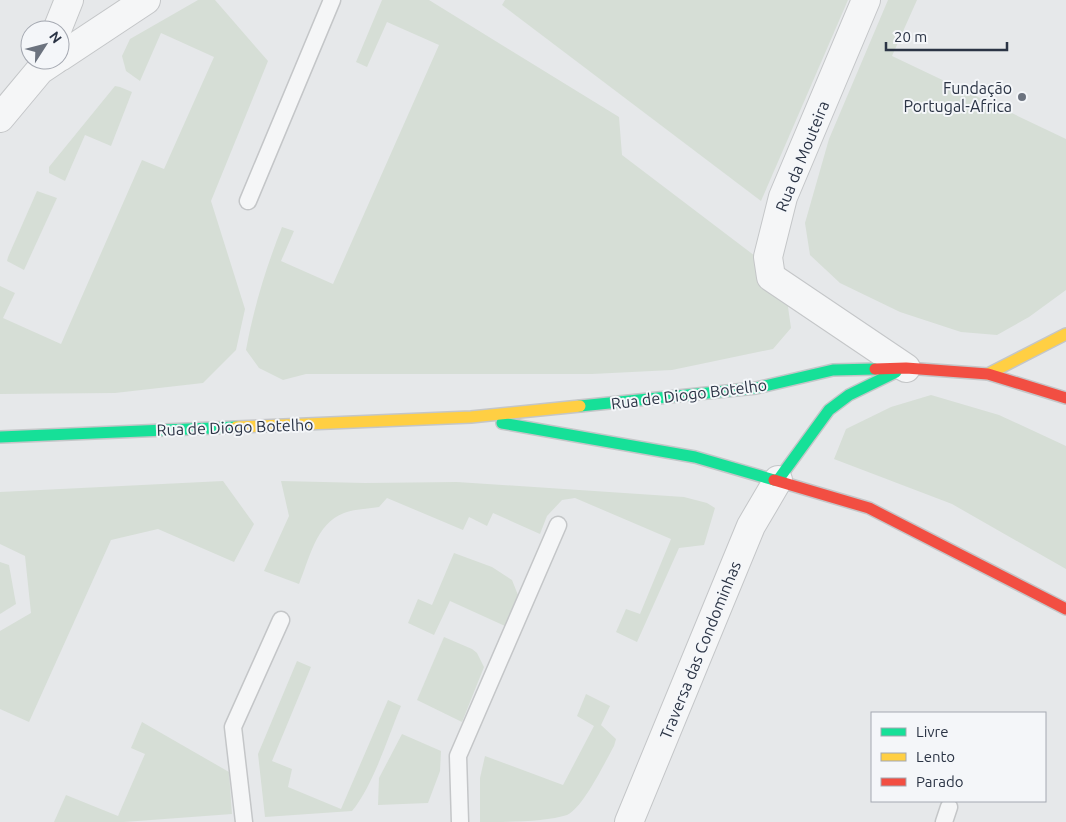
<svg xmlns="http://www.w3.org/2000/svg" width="1066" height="822" font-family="Ubuntu,sans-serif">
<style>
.green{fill:#d6ded6}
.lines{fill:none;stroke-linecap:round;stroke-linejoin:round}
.lane-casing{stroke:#c4c6c8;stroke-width:19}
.street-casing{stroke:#c4c6c8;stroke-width:30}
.fast-casing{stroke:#c4c6c8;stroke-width:14}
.slow-casing{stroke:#c4c6c8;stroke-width:14}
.jam-casing{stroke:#c4c6c8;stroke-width:14}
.lane{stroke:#f5f6f7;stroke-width:16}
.street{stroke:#f5f6f7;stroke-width:28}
.fast{stroke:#16e098;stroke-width:11}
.slow{stroke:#ffcf43;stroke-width:11}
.jam{stroke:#f24e42;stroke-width:11}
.poi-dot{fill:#6c737f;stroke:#f4f6f9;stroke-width:2}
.labels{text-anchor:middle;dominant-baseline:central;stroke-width:4;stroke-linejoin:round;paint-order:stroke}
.poi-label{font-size:16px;fill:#2b3445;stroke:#f4f6f9;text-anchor:end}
.street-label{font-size:16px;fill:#2b3445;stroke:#f4f6f9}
</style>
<rect width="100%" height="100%" fill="#e6e8ea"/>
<!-- green -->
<g class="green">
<path d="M198,0H215L268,61L211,201L245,309L236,350L203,383L115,393L0,394V286L15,293L3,318L61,344L142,160L164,169L214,57L161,33L140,81L126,71L122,56L130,39Z"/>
<path d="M382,0H429L619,117L622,155L755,256L787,300L791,328L773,349L672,370L592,374H306L283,380L259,368L246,350C254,306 266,268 282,227L294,231L281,261L333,284L439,45L387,22L367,67L356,62Z"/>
<path d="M505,0H848L761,201L502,5Z"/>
<path d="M888,0H917L892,56L1066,139V290L1029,317L997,335L961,332L900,312L840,283L810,255L805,223L829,139Z"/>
<path d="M115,86L120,87L132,92L111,146L85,135L65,181L49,173V167Z"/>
<path d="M37,191L57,198L24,270L7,261L8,257Z"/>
<path d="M931,395L999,415L1066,446V569L952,504L834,459L846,429L891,407Z"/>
<path d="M223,481L254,524L234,562L158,529L111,540L29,722L0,709V631L31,613L25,556L0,544V492Z"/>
<path d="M281,481L365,483L457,482L684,497L707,503L715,508L704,545L679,548L637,642L616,632L626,609L640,614L671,539L575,498L562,500L547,516L540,534L493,513L487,526L469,517L463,530L387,498L379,507C368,509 354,509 344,513C316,523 309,560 299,584L264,571L289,516Z"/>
<path d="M454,553L492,567L512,580L518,595L505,626L450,601L434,635L408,623L418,599L432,605Z"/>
<path d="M0,562L9,565L16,604L0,614Z"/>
<path d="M444,637L472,649L477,653L484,667L462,722L417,700Z"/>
<path d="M297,661L311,667L272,761L292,769L288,787L341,809L388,700L401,706C388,737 373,786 352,811L265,817L258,754Z"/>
<path d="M586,694L610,706L601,725L616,739L614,746C605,762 583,808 567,815C546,822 504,822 480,822V778L485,756L563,785L594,726L577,716Z"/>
<path d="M142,722L229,772L232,814L124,822H54L66,795L118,816L145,754L131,748Z"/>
<path d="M402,734L441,751L440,771L428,803L378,805L379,778Z"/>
</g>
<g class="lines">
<defs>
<g id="lane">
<path d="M248,201L332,0"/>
<path d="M244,822L233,727L281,620"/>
<path d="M460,822L458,756L558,525"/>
<path d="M944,822L949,807"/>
</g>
<g id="street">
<path d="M866,0L783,197L768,257L771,277L906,368"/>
<path d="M57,30L69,0"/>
<path d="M60,57L146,0"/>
<path d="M0,118L40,70L55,60"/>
<path d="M629,822L751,526L778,480"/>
</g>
<g id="fast">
<path d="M580,406L756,388L833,370L875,369"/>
<path d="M502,423L695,457L774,480"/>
<path d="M0,437L236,427"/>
<path d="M778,480L829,410L849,395L896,372"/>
</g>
<g id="slow">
<path d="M988,374L1066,334"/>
<path d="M236,427L471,417L580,406"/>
</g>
<g id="jam">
<path d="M875,369L906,368L988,374L1066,398"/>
<path d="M774,480L869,508L1066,609"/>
</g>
</defs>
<!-- lane casing -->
<use href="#lane" class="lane-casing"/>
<!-- street casing -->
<use href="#street" class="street-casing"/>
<!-- fast casing -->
<use href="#fast" class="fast-casing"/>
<!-- slow casing -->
<use href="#slow" class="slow-casing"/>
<!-- jam casing -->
<use href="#jam" class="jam-casing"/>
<!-- lane -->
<use href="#lane" class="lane"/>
<!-- street -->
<use href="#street" class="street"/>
<!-- fast -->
<use href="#fast" class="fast"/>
<!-- slow -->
<use href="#slow" class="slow"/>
<!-- jam -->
<use href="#jam" class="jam"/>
</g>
<!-- markers -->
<circle class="poi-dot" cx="1022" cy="97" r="5"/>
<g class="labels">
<!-- poi labels -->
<g class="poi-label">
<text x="1012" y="88">Fundação<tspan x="1012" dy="18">Portugal-Africa</tspan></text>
</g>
<!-- street labels -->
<g class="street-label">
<text transform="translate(802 156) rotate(-68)">Rua da Mouteira</text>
<text transform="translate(689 394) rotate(-7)">Rua de Diogo Botelho</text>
<text transform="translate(235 427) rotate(-2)">Rua de Diogo Botelho</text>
<text transform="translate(700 650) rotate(-68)">Traversa das Condominhas</text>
</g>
</g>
<!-- legend -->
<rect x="871" y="712" width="175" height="90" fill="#f4f6f9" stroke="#a4a8b1"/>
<rect x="881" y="728" width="25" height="8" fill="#16e098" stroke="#a4a8b1"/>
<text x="916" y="737" font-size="15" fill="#2b3445">Livre</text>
<rect x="881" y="753" width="25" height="8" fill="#ffcf43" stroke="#a4a8b1"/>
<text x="916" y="762" font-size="15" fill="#2b3445">Lento</text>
<rect x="881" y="778" width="25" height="8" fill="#f24e42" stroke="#a4a8b1"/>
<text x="916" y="787" font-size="15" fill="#2b3445">Parado</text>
<!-- north arrow -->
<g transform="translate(45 45) rotate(54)"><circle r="24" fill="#f4f6f9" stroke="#a4a8b1"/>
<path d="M0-4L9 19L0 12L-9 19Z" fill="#6c737f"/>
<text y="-8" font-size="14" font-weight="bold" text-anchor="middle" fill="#2b3445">N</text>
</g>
<!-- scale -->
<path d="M886 42v8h121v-8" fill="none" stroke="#2b3445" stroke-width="2.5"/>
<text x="894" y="42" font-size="15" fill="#2b3445" stroke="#f4f6f9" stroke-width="4" paint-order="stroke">20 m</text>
</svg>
